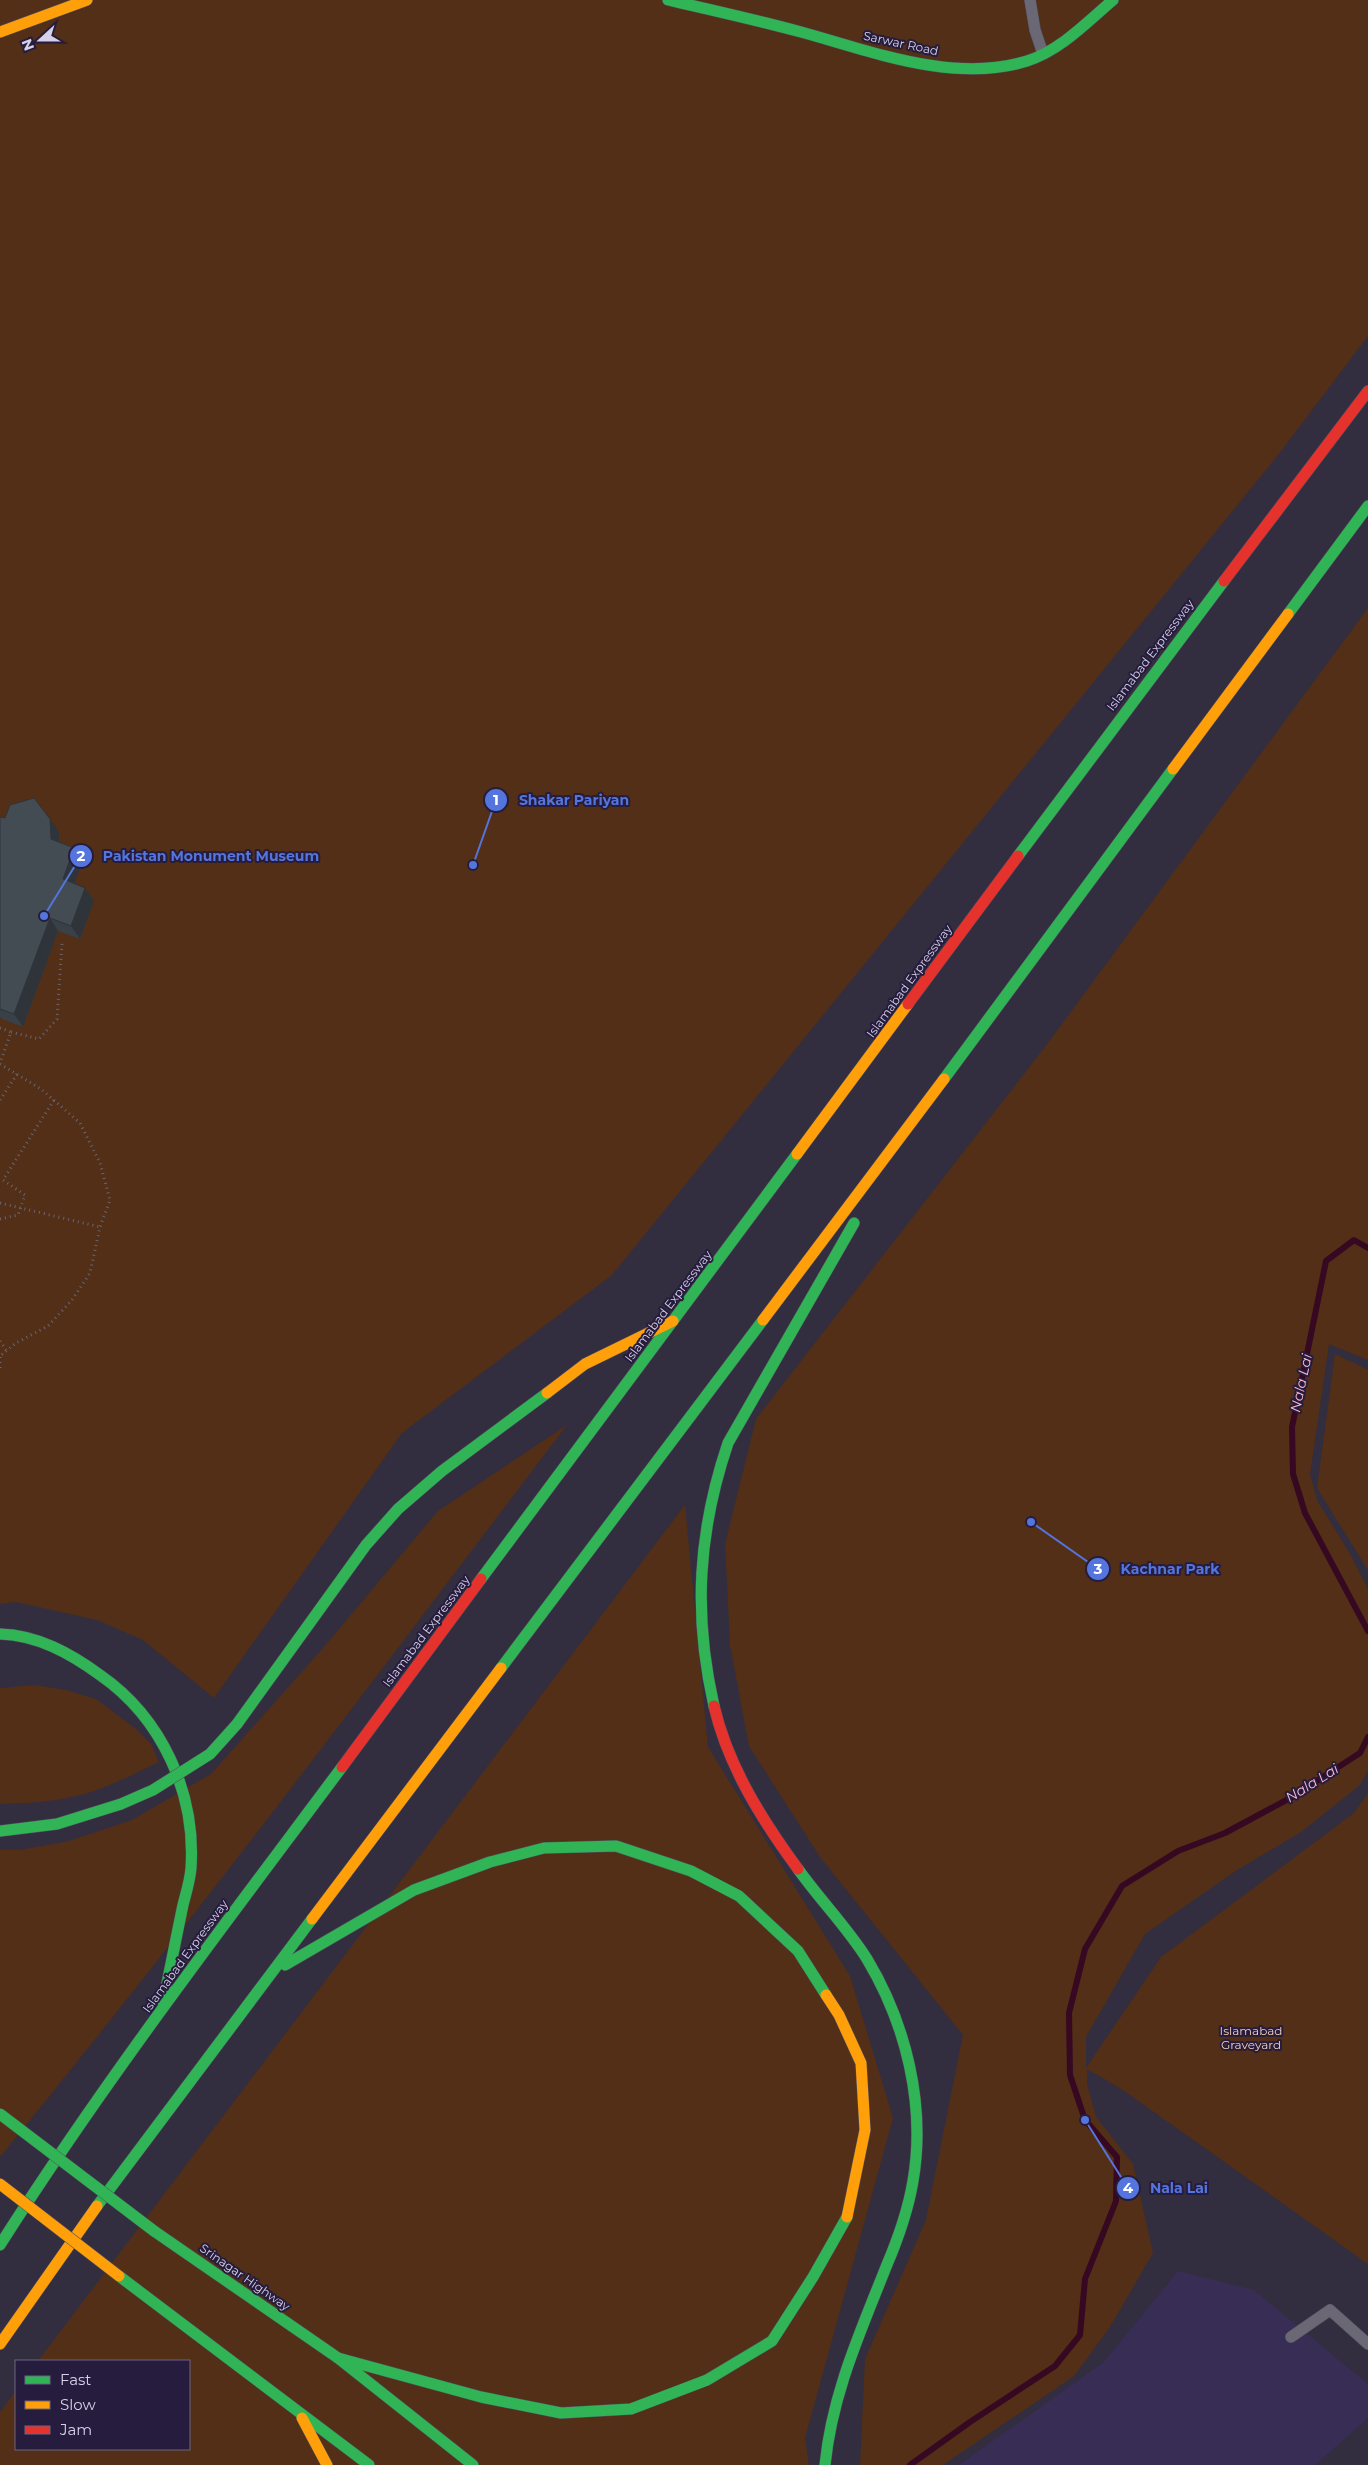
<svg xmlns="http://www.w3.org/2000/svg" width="1368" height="2465" font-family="Montserrat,sans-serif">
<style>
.built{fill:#382d54}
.green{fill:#522f16}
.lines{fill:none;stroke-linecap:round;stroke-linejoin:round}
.stream{stroke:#370821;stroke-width:6}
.lane-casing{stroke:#4f4b5c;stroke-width:12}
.fast-casing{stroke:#4f4b5c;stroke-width:12}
.slow-casing{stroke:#4f4b5c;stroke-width:12}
.jam-casing{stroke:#4f4b5c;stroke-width:12}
.path{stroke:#696573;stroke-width:3;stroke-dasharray:1 4;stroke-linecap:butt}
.lane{stroke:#6b6876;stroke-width:11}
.fast{stroke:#30b455;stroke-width:11}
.slow{stroke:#ff9f0a;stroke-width:11}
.jam{stroke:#e5322d;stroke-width:11}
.fast-bridge-casing{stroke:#4f4b5c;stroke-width:12;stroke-linecap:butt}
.slow-bridge-casing{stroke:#4f4b5c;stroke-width:12;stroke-linecap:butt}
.fast-bridge{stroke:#30b455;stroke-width:11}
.slow-bridge{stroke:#ff9f0a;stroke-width:11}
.wall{fill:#3a4047}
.shaded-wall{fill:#2f343a}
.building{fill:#434b53;stroke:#2f343a}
.labels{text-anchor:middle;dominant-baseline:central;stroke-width:4;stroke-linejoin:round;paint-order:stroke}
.street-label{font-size:12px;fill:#d6d1e8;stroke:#261c3d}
.park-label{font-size:12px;fill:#f5cfb6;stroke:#261c3d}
.water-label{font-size:14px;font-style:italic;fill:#febcd4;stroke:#261c3d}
.leader{fill:none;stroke:#5475dd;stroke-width:2}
.callout-dot{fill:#5475dd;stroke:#261c3d;stroke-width:2}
.mark-label{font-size:15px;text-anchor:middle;font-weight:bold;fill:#fff}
.callout-label{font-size:14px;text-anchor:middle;font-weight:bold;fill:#5475dd;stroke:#261c3d;stroke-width:4;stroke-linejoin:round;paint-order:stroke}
</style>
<rect width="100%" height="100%" fill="#322e40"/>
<!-- built -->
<path class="built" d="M1178,2271L1254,2290L1368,2384V2418L1315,2465H959L1104,2362Z"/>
<!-- green -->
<g class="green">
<path d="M0,0H1368V336L1278,455L612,1275L402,1433L214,1698L143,1640L97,1620L16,1602L0,1604Z"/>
<path d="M1368,608V1360L1329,1344L1310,1474L1317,1500L1350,1554L1368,1589V1770L1360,1785L1301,1832L1237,1870L1145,1934L1086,2037V2068L1161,1957L1354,1813L1368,1793V2264L1123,2090L1087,2069V2084L1096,2117L1133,2164L1153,2253L1110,2327L1074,2376L943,2465H860L865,2359L926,2220L963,2035L820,1857L749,1746L730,1645L725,1544L756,1419L1048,1043Z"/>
<path d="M1335,1354L1368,1370V1570L1317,1488Z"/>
<path d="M567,1425C380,1671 195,1919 0,2157V1850H20L69,1841L132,1820L211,1774L324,1647L438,1511Z"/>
<path d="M685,1505L708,1747L850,1976L893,2118L805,2438L809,2465H0V2412L16,2391V2449H189V2361H38Z"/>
<path d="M34,1685L66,1690L96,1699L136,1729L151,1744L159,1762C140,1771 121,1781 102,1788C70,1801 34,1803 0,1804V1688Z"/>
</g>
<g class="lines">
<!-- stream -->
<g class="stream">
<path d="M1368,1248L1354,1240L1326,1261L1292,1427L1293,1474L1305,1513L1368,1631"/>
<path d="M910,2465L970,2422L1055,2366L1080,2335L1085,2279L1116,2201L1117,2157L1085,2120L1070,2075L1069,2013L1085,1949L1122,1886L1178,1851L1225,1833L1292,1797L1360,1753L1368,1737"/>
</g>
<defs>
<g id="lane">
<path d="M1030,0L1035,30L1043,54"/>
<path d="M1291,2337L1330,2310L1368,2344"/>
</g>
<g id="fast">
<path d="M668,0C712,10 757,20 801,32C871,51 954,84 1027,61C1061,50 1087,22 1113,0"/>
<path d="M1288,614L1368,506"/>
<path d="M1018,856L1224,581"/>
<path d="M944,1079L1173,769"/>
<path d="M481,1579L797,1154"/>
<path d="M0,1634C37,1635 70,1653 100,1675C162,1718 196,1793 191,1868C190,1881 186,1893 183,1905C176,1938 170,1970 163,2002"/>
<path d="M501,1668L763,1320"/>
<path d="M714,1706C693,1614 698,1532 728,1443L854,1223"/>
<path d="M237,1724L366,1545L398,1509L442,1471L547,1393"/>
<path d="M0,1831L57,1824L121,1804"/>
<path d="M798,1869C820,1900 847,1927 867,1959C906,2024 926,2105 913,2181C908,2211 898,2239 886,2267C860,2333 832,2394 825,2465"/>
<path d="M285,1965L414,1890L490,1862L544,1848L616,1846L691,1871L739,1896L798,1951L826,1995"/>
<path d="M97,2206L312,1919"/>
<path d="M154,2231L338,2358L473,2465"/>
<path d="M0,2245C105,2080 225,1924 342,1767"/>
<path d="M119,2276L369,2465"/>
<path d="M338,2358L481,2397L561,2413L631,2409L707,2380L772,2341L813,2277L847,2217"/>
</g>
<g id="slow">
<path d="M0,32L87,0"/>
<path d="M1173,769L1288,614"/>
<path d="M797,1154L908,1004"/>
<path d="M763,1320L944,1079"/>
<path d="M547,1393L585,1364L673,1321"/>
<path d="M312,1919L501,1668"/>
<path d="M826,1995L839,2015L861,2063L865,2130L847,2217"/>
<path d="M0,2344L97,2206"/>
<path d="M302,2418L327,2465"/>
</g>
<g id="jam">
<path d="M1224,581L1368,391"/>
<path d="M908,1004L1018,856"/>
<path d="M714,1706C728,1766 762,1820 798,1869"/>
<path d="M342,1767L481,1579"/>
</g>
</defs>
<!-- lane casing -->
<use href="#lane" class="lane-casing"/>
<!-- fast casing -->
<use href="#fast" class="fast-casing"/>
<!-- slow casing -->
<use href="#slow" class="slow-casing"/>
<!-- jam casing -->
<use href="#jam" class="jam-casing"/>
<!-- path -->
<g class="path">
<path d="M0,1028L11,1032L0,1063"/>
<path d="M11,1032L39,1039L57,1019L62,943"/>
<path d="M0,1064L41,1089L80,1123L100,1163L110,1200L100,1227L90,1273L72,1300L48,1326L16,1343L0,1356"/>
<path d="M0,1100L17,1074"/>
<path d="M0,1203L100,1227"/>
<path d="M0,1219L18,1215L25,1195L3,1180L54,1100"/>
<path d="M0,1341L6,1350"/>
<path d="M0,1357V1372"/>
</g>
<!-- lane -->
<use href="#lane" class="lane"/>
<!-- fast -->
<use href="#fast" class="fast"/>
<!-- slow -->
<use href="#slow" class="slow"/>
<!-- jam -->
<use href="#jam" class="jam"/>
<defs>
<g id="fast-bridge">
<path d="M121,1804L153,1790L210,1754L237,1724"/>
<path d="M0,2114L154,2231"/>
</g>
<path id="slow-bridge" d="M0,2184L119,2276"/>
</defs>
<!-- fast-bridge casing -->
<use href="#fast-bridge" class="fast-bridge-casing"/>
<!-- slow-bridge casing -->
<use href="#slow-bridge" class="slow-bridge-casing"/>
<!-- fast-bridge -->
<use href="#fast-bridge" class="fast-bridge"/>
<!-- slow-bridge -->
<use href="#slow-bridge" class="slow-bridge"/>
</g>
<!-- wall -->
<path class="wall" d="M0,817L5,818L50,819L59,832L60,842L74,848L83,860L74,884L85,888L94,901L80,939L58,931L23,1027L2,1019L0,1017Z"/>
<!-- shaded-wall -->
<g class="shaded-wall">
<path d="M50,819L59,832L60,852L51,839Z"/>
<path d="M74,848L83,860L71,892L63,879Z"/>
<path d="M85,888L94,901L80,939L71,926Z"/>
<path d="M50,918L58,931L23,1027L14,1014Z"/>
</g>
<!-- building -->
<path class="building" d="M34,798L50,819L51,839L74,848L63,879L85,888L71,926L50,918L14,1014L0,1009V817L5,818L10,805Z"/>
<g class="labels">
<!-- street labels -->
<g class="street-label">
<text transform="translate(901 43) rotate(12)">Sarwar Road</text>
<text transform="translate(1150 655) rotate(-53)">Islamabad Expressway</text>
<text transform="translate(909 981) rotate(-54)">Islamabad Expressway</text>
<text transform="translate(668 1306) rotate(-53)">Islamabad Expressway</text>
<text transform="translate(426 1631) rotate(-53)">Islamabad Expressway</text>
<text transform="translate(185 1956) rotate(-54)">Islamabad Expressway</text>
<text transform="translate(245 2277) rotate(35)">Srinagar Highway</text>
</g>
<!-- park labels -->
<g class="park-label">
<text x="1251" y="2030">Islamabad<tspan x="1251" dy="14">Graveyard</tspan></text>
</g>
<!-- water labels -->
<g class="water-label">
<text transform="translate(1301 1383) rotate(-78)">Nala Lai</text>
<text transform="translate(1312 1783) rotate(-32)">Nala Lai</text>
</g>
</g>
<!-- callouts -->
<path class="leader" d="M473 865L496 800M44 916L81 856M1031 1522L1098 1569M1085 2120L1128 2188"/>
<g class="callout-dot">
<circle cx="473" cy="865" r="5"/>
<circle cx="44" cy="916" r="5"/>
<circle cx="1031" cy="1522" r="5"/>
<circle cx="1085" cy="2120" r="5"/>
<circle cx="496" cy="800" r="12"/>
<circle cx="81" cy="856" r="12"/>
<circle cx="1098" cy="1569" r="12"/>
<circle cx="1128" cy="2188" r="12"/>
</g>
<g class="mark-label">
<text x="496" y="805">1</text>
<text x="81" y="861">2</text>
<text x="1098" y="1574">3</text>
<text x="1128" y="2193">4</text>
</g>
<g class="callout-label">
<text x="574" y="805">Shakar Pariyan</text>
<text x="211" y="861">Pakistan Monument Museum</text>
<text x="1170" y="1574">Kachnar Park</text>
<text x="1179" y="2193">Nala Lai</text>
</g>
<!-- legend -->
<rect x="15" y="2360" width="175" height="90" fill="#261c3d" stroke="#6c6481"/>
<rect x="25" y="2376" width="25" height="8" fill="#30b455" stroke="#6c6481"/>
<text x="60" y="2385" font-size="15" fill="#d6d1e8">Fast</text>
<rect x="25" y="2401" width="25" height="8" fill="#ff9f0a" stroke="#6c6481"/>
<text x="60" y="2410" font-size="15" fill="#d6d1e8">Slow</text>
<rect x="25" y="2426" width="25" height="8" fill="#e5322d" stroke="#6c6481"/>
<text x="60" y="2435" font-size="15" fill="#d6d1e8">Jam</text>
<!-- north arrow -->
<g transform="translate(40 40) rotate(249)" stroke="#261c3d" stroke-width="4" paint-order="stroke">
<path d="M0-4L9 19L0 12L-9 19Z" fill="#d6d1e8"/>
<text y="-8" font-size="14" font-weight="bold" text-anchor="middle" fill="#d6d1e8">N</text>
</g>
</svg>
